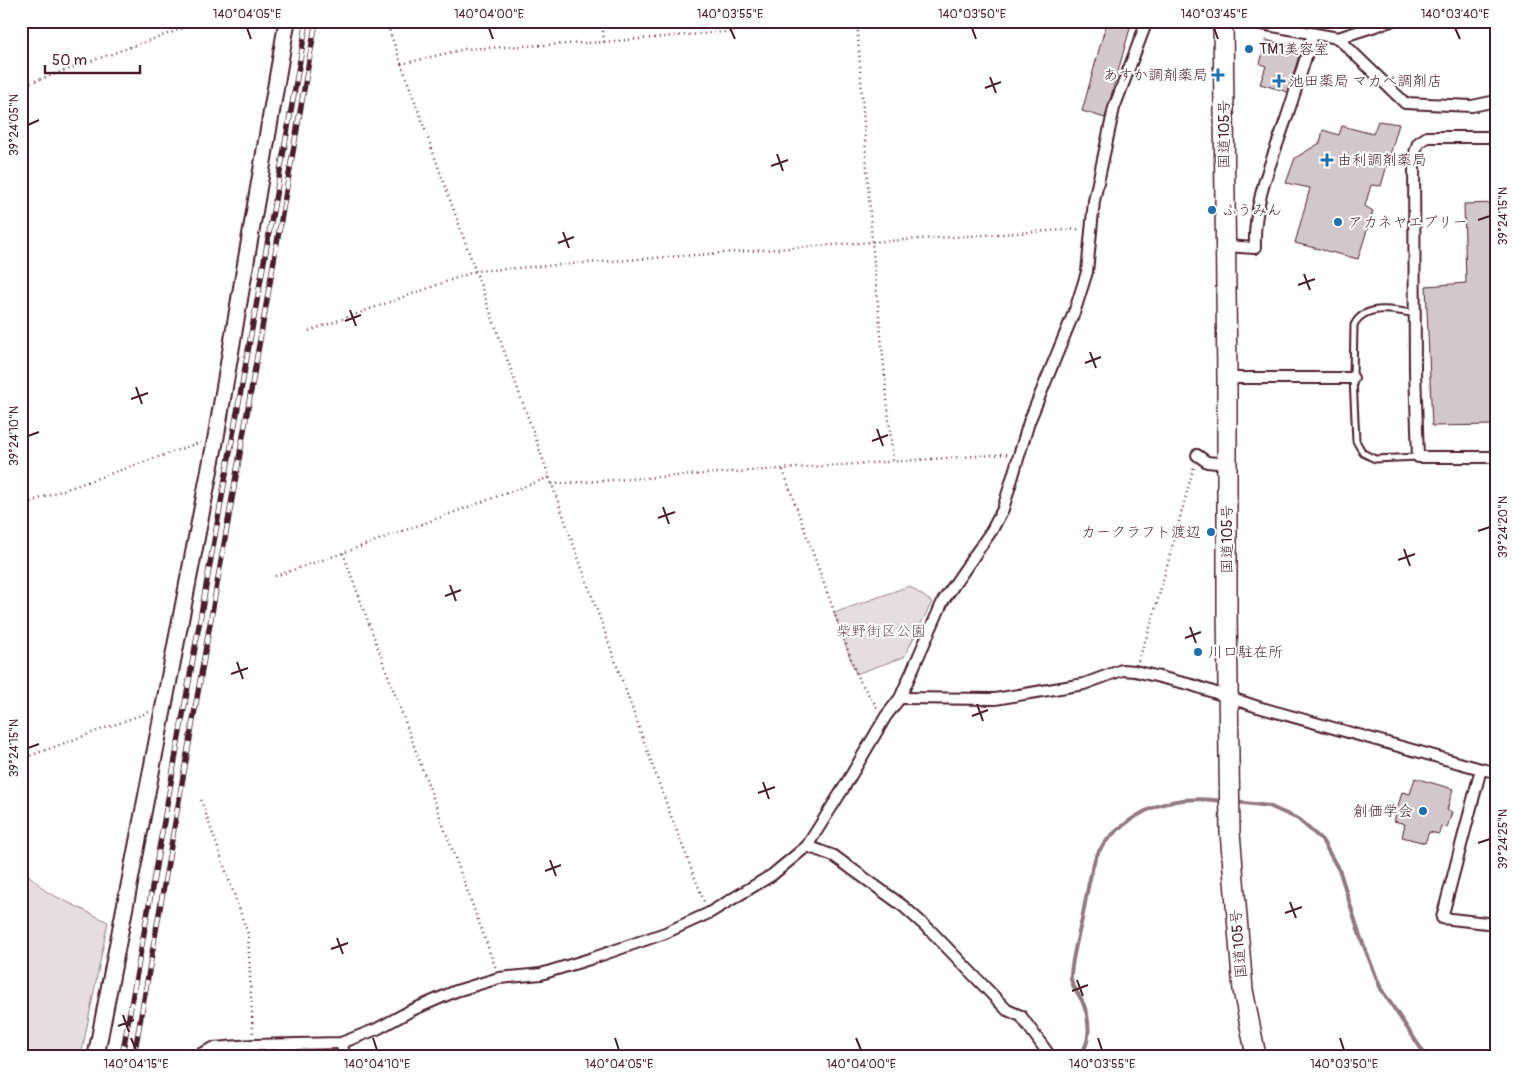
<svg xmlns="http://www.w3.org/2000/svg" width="1517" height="1077" font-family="Pangolin,'Klee One',sans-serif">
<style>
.green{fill:#e5dee0;stroke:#987e86}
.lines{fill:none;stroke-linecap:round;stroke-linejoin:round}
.stream{stroke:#91787e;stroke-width:4}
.building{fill:#d2c7cb;stroke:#4a1f2b}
.lane-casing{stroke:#4a1f2b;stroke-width:9}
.street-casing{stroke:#4a1f2b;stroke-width:14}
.secondary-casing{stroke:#4a1f2b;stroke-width:19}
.highway-casing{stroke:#4a1f2b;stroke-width:22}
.path{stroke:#4a1f2b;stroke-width:2.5;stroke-dasharray:1 4;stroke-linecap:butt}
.lane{stroke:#fff;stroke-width:5}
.street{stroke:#fff;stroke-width:10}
.secondary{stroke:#fff;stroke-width:15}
.highway{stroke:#fff;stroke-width:19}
.rail-casing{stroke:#4a1f2b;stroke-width:5.5}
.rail{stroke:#fff;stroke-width:4;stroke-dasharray:11;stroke-linecap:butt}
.ticks{fill:none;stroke:#4a1f2b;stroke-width:2}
.poi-dot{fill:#1f6fb2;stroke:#fff;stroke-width:2}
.labels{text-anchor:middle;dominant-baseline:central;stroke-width:4;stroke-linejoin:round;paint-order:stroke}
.poi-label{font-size:15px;fill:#4a1f2b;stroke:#fff;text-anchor:start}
.street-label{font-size:15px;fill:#4a1f2b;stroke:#fff}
.park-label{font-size:15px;fill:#714f58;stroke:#fff}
.neatline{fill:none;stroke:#4a1f2b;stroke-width:2}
.ticks-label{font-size:12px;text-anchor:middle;fill:#4a1f2b}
</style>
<rect width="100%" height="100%" fill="#fff"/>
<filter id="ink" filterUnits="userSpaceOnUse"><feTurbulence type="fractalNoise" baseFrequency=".02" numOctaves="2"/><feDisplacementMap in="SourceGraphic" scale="10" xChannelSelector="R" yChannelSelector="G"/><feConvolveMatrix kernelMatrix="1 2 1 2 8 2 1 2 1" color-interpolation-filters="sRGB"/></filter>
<g filter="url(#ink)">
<!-- green -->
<g class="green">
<path d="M909,586L932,602L904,657L856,674L834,613Z"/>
<path d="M21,868L47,892L108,922L81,1056H27L21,1040Z"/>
</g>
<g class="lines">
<!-- stream -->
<g class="stream">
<path d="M1236,802L1269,806L1298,819L1322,840L1340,872L1360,936L1381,989L1426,1056"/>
<path d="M1079,1056C1092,1043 1090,1019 1083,1003C1080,995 1072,987 1071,979C1070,965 1079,933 1082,919C1086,899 1089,878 1095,859C1100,847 1111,835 1121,827C1153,801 1184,796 1224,801"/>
</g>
</g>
<!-- building -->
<g class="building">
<path d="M1107,21H1132L1105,118L1082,111Z"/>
<path d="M1266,40L1301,49L1288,92L1260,84L1266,66L1260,64Z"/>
<path d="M1378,121L1399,124L1381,186L1371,185L1365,206L1373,211L1358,259L1295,243L1310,188L1286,183L1295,158L1320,143L1323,130L1339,135L1342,126L1373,134Z"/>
<path d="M1496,203V425L1432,426L1426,286L1466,283L1464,204Z"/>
<path d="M1415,778L1453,789L1447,810L1452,812L1447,828L1441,826L1439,834L1429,832L1425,843L1402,837L1405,824L1394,821L1402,792L1410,794Z"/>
</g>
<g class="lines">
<defs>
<path id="lane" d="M1416,314C1396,310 1365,303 1354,325L1353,378L1356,441L1363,453L1375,459L1418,457"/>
<g id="street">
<path d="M1245,21L1338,38L1391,21"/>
<path d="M1338,38L1405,103L1472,106L1496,101"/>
<path d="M1496,137H1427L1418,143L1414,156L1415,371L1418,457H1496"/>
<path d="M1225,246L1255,248C1253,203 1271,163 1285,122C1295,93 1304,63 1313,34"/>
<path d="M1227,378H1353"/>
<path d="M1197,455L1207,462L1227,464"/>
<path d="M900,698L995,699L1084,684L1122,670L1135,671L1192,685L1258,707L1481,769"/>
<path d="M1496,772L1481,769L1442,918L1496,924"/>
<path d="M807,846L834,856L903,906L931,931L1007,1010L1021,1016L1050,1056"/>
<path d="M341,1043L345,1056"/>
<path d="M196,1056L213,1048L253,1045L341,1043L377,1029L410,1011L456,991L499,978L541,974L593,958L665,933L709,913L772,875L807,846L843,789L886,716L900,698L943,601L992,530L1003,509L1029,422L1075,310L1087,272L1094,201L1114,108L1147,21"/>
</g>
<path id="secondary" d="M96,1056L216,437L287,21"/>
<path id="highway" d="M1223,21L1227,378V610L1230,832L1243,990L1256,1056"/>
</defs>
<!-- lane casing -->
<use href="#lane" class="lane-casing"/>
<!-- street casing -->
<use href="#street" class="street-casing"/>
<!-- secondary casing -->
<use href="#secondary" class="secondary-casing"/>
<!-- highway casing -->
<use href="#highway" class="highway-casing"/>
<!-- path -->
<g class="path">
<path d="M386,21L666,803L705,904"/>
<path d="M602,21L604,42"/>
<path d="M857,21L872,242L893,461"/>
<path d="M401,64L465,49L604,42L857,21"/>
<path d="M21,86L204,21"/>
<path d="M309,331L476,271L872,242L1081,229"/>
<path d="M783,470L858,678L878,709"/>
<path d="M552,484L1008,454"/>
<path d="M21,505L201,442"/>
<path d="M343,553L496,969"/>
<path d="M275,576L343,553L550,477"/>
<path d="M1138,661L1151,625L1194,466"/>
<path d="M21,759L149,712"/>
<path d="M201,800L248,934L253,1036"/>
</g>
<!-- lane -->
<use href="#lane" class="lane"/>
<!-- street -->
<use href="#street" class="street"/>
<!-- secondary -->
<use href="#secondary" class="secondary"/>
<!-- highway -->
<use href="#highway" class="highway"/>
<defs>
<g id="rail">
<path d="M122,1056L307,21"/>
<path d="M134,1056L316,21"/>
</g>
</defs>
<!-- rail casing -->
<use href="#rail" class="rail-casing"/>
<!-- rail -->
<use href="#rail" class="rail"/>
</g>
</g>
<!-- ticks -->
<path class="ticks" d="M247,28L251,39M489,28L493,39M730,28L735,39M972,28L976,39M1214,28L1218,39M1455,28L1460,39M990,77L996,93M985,88L1001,82M28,125L39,120M777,154L783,171M771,166L788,160M1478,220L1490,216M563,232L569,248M558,243L574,237M1304,274L1310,290M1298,285L1315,279M350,310L356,326M345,321L361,315M1090,352L1096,368M1085,363L1101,357M136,387L142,404M131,399L148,393M877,429L883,446M28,436L39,432M872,441L888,435M663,507L669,524M658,518L675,512M1478,531L1490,527M1404,549L1410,566M1398,560L1415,554M450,585L456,601M445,596L461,590M1190,627L1196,643M1185,638L1201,632M237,662L243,679M231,674L248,668M977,704L983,721M972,716L988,710M28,748L39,744M763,782L769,799M758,793L775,787M1478,843L1490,839M550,860L556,876M545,871L561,865M1290,902L1296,918M1285,913L1302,907M337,938L343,954M331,949L348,943M1077,980L1083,996M1072,991L1088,985M123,1015L129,1032M118,1026L134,1020M131,1038L136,1050M373,1038L377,1050M615,1038L619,1050M856,1038L861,1050M1098,1038L1102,1050M1340,1038L1344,1050"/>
<!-- markers -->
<g class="poi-dot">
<circle cx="1249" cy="49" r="5"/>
<path d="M1215.5 67.5h5v5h5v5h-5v5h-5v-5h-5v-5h5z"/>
<path d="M1276.5 73.5h5v5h5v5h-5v5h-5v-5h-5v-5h5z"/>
<path d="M1324.5 152.5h5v5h5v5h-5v5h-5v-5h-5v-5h5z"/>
<circle cx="1212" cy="210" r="5"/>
<circle cx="1338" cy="222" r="5"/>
<circle cx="1211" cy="532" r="5"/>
<circle cx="1198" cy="652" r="5"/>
<circle cx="1423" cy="811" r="5"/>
</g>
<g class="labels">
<!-- poi labels -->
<g class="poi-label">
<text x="1259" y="49">TM1美容室</text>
<text x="1208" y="75" text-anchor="end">あすか調剤薬局</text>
<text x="1289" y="81">池田薬局 マカベ調剤店</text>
<text x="1337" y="160">由利調剤薬局</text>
<text x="1222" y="210">ふうみん</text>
<text x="1348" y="222">アカネヤエブリー</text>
<text x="1201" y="532" text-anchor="end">カークラフト渡辺</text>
<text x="1208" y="652">川口駐在所</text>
<text x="1413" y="811" text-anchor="end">創価学会</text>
</g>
<!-- street labels -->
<g class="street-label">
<text transform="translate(1224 134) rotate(-90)">国道105号</text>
<text transform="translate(1227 539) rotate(-90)">国道105号</text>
<text transform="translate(1239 944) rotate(-95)">国道105号</text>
</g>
<!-- park labels -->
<g class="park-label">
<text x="881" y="631">柴野街区公園</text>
</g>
</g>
<!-- margin -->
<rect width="1517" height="1077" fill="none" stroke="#fff" stroke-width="55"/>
<!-- scale -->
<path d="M45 65v8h95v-8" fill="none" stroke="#4a1f2b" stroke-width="2.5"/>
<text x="52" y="65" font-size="15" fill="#4a1f2b" stroke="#ffffff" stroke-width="4" paint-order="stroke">50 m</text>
<rect x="28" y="28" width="1462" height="1022" class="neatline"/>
<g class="ticks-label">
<text x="247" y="18">140°04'05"E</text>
<text x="489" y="18">140°04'00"E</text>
<text x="730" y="18">140°03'55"E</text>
<text x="972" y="18">140°03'50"E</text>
<text x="1214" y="18">140°03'45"E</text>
<text x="1455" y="18">140°03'40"E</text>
<text transform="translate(14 125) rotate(-90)" y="4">39°24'05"N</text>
<text transform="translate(1503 216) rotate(-90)" y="4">39°24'15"N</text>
<text transform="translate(14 436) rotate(-90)" y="4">39°24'10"N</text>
<text transform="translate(1503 527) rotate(-90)" y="4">39°24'20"N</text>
<text transform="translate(14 748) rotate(-90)" y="4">39°24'15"N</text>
<text transform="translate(1503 839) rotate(-90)" y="4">39°24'25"N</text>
<text x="136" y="1068">140°04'15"E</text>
<text x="377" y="1068">140°04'10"E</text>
<text x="619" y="1068">140°04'05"E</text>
<text x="861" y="1068">140°04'00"E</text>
<text x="1102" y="1068">140°03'55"E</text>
<text x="1344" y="1068">140°03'50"E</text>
</g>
</svg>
